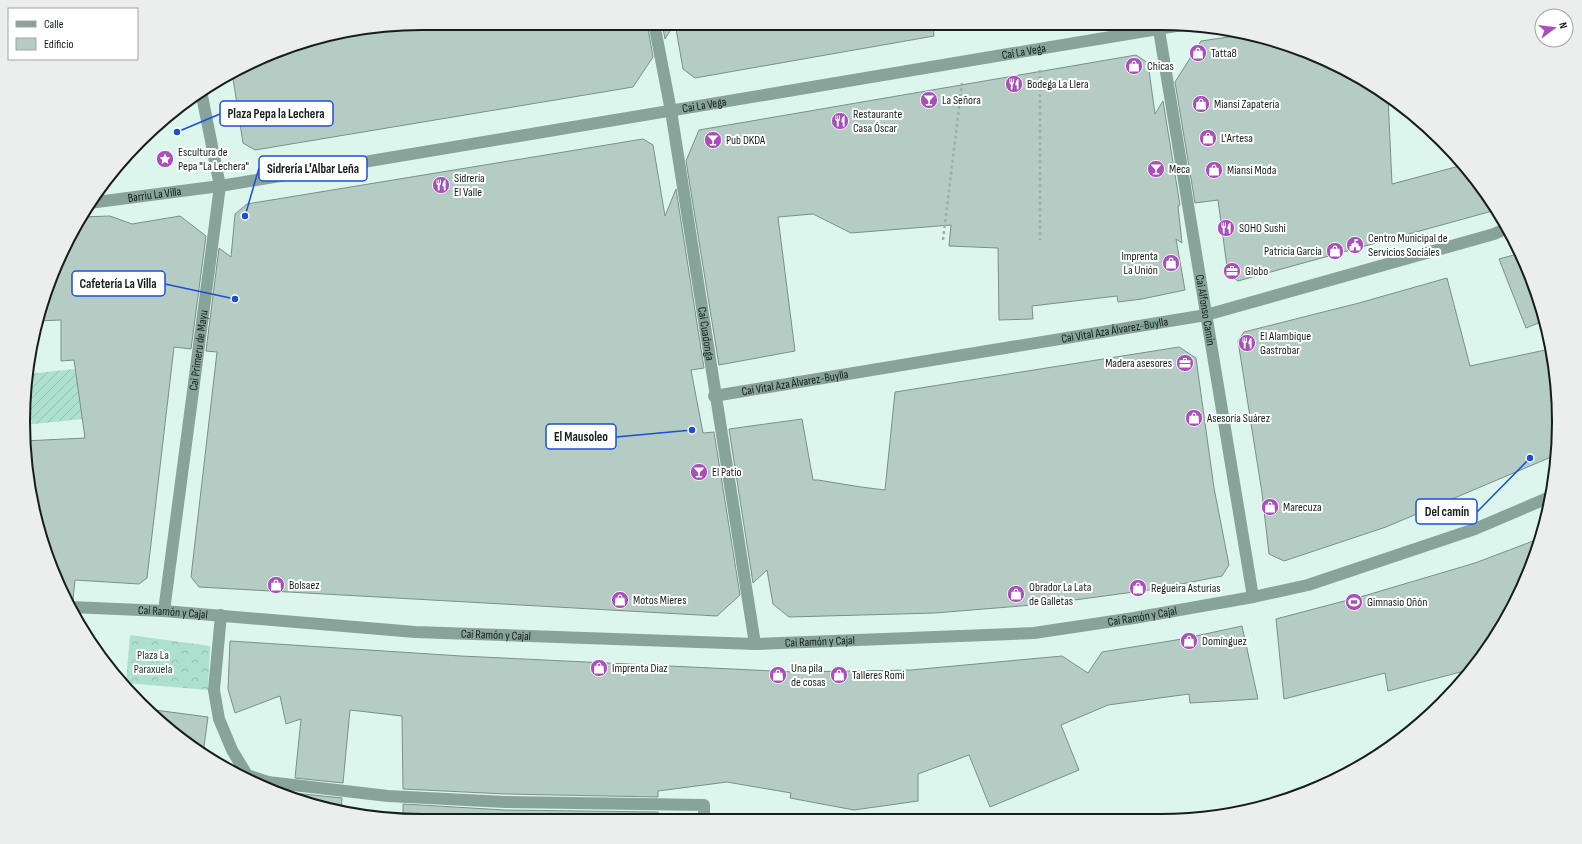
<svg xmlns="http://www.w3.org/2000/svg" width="1582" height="844" font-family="'Sofia Sans Condensed',sans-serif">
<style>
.forest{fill:url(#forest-crowns)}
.garden{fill:url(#garden-furrows)}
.building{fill:#b4ccc3;stroke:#799088}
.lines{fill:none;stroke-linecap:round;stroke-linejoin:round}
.path{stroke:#9cb0a9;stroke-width:2.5;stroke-dasharray:3 3;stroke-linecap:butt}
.minor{stroke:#88a49a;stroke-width:12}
.labels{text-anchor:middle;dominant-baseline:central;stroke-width:4;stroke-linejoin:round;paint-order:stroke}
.street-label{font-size:12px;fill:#151e1b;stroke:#fff}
.poi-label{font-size:12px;fill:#151e1b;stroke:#fff;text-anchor:start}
.park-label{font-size:12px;fill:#16372d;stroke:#fff}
.rim{fill:none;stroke:#151e1b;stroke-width:2}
.leader{fill:none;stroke:#1d4ed8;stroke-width:1.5}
.callout-dot{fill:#1d4ed8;stroke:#fff;stroke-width:1.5}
.callout{fill:#fff;stroke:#1d4ed8;stroke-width:1.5}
.callout-label{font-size:13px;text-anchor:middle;font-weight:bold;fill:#151e1b}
</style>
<defs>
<pattern id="forest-crowns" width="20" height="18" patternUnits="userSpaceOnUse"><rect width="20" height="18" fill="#ade0ce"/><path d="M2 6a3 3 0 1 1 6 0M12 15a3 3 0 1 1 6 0" fill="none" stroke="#94c0b0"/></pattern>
<pattern id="garden-furrows" width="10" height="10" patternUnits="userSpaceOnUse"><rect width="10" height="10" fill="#ade0ce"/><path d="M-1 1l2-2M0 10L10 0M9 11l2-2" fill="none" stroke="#94c0b0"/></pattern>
</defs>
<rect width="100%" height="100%" fill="#ddf6ed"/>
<!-- forest -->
<path class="forest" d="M130,635L210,646L208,690L126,683Z"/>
<!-- garden -->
<path class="garden" d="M75,369L83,419L24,425V396L27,374Z"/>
<!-- building -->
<g class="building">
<path d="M422,23H647L653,57L633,87L255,150L243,143L232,72L294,44L344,31Z"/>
<path d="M662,23L933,24L934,36L695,78L683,69L675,23L665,39Z"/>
<path d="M1249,34L1263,37L1359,76L1388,97L1392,184L1463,165L1476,179L1496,210L1238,281L1228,274L1218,200L1195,203L1175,82L1201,41Z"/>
<path d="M1136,55L1148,63L1155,114L1163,101L1180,205L1178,206L1182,243L1176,239L1185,290L1142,299L1118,302L1117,296L1032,306L1033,319L999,320L998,248L949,246L951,225L851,233L813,214L778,217L795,351L719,365L686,161L699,130Z"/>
<path d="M643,139L653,145L665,216L676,189L704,368L691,370L703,433L714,432L740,595L717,616L199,587L191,577L217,352L206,351L219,248L231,257L235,214L247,204Z"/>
<path d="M110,216L132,224L180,216L206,236L191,349L174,347L147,578L139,584L75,580L73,600H67L53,575L37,525L24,448V441L85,438L74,360L61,361V320L36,321L53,269L81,217Z"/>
<path d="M1521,253L1546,320L1526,328L1499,259Z"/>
<path d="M1447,278L1470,366L1550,349L1558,396L1556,455L1386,527L1284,561L1269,554L1262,493L1238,341L1244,332L1359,303Z"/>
<path d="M1179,347L1196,358L1214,488L1229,565L1222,576L1156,589L1045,604L935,613L789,617L773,604L767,570L753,583L729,429L802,419L813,480H818L861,487L885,490L895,392Z"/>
<path d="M1541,538L1538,550L1506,621L1472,669L1388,691L1385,673L1284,699L1276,619L1367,595L1475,563Z"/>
<path d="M1242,626L1258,699L1190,703L1189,694L1108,705L1061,725L1079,770L990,807L969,755L918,774V801L854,810L790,798L791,793L727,782L658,791V797L505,794L403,789L402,716L350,710L343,783L295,778L301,719L286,724L280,696L235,713L228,689L230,641L461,656L794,672L911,670L1062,656L1088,673L1102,652L1182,639Z"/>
<path d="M147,709L208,717L203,754L179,738Z"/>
<path d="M294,793L342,798L341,811L319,807L293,797Z"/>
<path d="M403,804L505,810L658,812L659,819L403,820Z"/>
</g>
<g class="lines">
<!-- path -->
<g class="path">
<path d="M1040,70V240"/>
<path d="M943,240L962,83"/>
</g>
<!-- minor -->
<g class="minor">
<path id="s1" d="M654,23L671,111L755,644"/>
<path id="s2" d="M1158,24L1253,597"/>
<path id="s3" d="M89,203L220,186L1188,24"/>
<path id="s4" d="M714,396L1206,315L1494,234L1507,228"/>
<path id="s5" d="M70,607L164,611L415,632L755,644L1034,633L1134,618L1253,597L1308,585L1475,529L1550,497"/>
<path id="s6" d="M164,611L220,186L201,91"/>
<path d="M221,615L214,690L219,719L232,750L247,775L268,782L388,796L505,802L704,805V819"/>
</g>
</g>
<!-- icons -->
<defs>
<symbol id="shop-disc" viewBox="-11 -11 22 22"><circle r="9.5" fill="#aa4fba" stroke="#fff"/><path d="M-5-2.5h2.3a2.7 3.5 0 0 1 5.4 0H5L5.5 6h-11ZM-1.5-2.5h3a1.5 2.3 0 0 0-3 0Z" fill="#fff"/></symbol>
<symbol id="restaurant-disc" viewBox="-11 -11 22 22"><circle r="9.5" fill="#aa4fba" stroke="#fff"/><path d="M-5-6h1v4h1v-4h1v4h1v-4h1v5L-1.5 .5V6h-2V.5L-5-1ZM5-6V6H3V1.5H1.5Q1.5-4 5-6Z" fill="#fff"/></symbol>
<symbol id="bar-disc" viewBox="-11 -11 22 22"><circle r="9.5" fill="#aa4fba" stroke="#fff"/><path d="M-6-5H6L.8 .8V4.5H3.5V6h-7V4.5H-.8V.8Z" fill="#fff"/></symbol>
<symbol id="sight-disc" viewBox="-11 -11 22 22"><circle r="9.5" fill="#aa4fba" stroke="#fff"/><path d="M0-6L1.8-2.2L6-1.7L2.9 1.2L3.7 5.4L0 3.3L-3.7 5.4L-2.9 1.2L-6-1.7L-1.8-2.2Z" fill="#fff"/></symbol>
<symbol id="civic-disc" viewBox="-11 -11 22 22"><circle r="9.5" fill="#aa4fba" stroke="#fff"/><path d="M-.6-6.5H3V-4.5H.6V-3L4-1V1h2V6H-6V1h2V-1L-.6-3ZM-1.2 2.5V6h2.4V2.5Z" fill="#fff"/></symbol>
<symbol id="office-disc" viewBox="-11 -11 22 22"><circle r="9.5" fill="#aa4fba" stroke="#fff"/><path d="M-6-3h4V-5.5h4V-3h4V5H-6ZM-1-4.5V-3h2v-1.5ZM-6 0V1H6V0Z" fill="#fff"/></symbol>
<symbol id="stadium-disc" viewBox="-11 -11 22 22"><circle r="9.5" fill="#aa4fba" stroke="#fff"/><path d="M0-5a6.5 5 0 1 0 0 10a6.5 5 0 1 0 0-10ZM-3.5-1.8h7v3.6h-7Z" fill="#fff"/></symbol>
</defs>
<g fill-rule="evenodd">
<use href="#shop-disc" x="1188" y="43" width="20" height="20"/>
<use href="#shop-disc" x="1124" y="56" width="20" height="20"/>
<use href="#restaurant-disc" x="1004" y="74" width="20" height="20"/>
<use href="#bar-disc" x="919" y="90" width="20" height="20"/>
<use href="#shop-disc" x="1191" y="94" width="20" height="20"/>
<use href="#restaurant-disc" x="830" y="111" width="20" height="20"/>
<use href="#shop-disc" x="1198" y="128" width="20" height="20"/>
<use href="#bar-disc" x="703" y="130" width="20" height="20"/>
<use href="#sight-disc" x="155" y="149" width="20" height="20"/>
<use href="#bar-disc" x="1146" y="159" width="20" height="20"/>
<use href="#shop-disc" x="1204" y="160" width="20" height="20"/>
<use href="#restaurant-disc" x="431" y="175" width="20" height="20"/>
<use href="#restaurant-disc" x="1216" y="218" width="20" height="20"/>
<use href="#civic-disc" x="1345" y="235" width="20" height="20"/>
<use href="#shop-disc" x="1325" y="241" width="20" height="20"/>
<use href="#shop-disc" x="1161" y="253" width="20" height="20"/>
<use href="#office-disc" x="1222" y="261" width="20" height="20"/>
<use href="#restaurant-disc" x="1237" y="333" width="20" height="20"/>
<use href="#office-disc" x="1175" y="353" width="20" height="20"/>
<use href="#shop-disc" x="1184" y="408" width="20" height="20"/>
<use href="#bar-disc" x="689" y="462" width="20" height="20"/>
<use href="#shop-disc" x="1260" y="497" width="20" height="20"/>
<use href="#shop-disc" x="266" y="575" width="20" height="20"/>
<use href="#shop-disc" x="1128" y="578" width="20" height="20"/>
<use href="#shop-disc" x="1006" y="584" width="20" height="20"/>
<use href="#shop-disc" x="610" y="590" width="20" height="20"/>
<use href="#stadium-disc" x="1344" y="592" width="20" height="20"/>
<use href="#shop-disc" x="1179" y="631" width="20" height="20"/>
<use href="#shop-disc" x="589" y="658" width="20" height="20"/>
<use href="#shop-disc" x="768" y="665" width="20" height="20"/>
<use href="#shop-disc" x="829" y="665" width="20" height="20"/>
</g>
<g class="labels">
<!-- street labels -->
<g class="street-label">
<text stroke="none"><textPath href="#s3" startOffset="947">Cai La Vega</textPath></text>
<text stroke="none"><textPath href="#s3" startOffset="623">Cai La Vega</textPath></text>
<text stroke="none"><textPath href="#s3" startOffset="66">Barriu La Villa</textPath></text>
<text stroke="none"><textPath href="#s2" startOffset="290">Cai Alfonso Camín</textPath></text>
<text stroke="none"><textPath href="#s4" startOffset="406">Cai Vital Aza Álvarez-Buylla</textPath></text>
<text stroke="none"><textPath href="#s1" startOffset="315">Cai Cuadonga</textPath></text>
<text stroke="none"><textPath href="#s6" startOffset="263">Cai Primeru de Mayu</textPath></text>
<text stroke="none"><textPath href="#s4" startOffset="82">Cai Vital Aza Álvarez-Buylla</textPath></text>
<text stroke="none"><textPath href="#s5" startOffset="103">Cai Ramón y Cajal</textPath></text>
<text stroke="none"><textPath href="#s5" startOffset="1075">Cai Ramón y Cajal</textPath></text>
<text stroke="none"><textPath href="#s5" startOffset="427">Cai Ramón y Cajal</textPath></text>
<text stroke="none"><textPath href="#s5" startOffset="751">Cai Ramón y Cajal</textPath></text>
</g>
<!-- poi labels -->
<g class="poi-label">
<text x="1211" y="53">Tatta8</text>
<text x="1147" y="66">Chicas</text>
<text x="1027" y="84">Bodega La Llera</text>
<text x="942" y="100">La Señora</text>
<text x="1214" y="104">Miansi Zapatería</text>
<text x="853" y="114">Restaurante<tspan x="853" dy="14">Casa Óscar</tspan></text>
<text x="1221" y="138">L'Artesa</text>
<text x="726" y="140">Pub DKDA</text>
<text x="178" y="152">Escultura de<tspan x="178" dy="14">Pepa "La Lechera"</tspan></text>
<text x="1169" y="169">Meca</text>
<text x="1227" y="170">Miansi Moda</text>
<text x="454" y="178">Sidrería<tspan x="454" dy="14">El Valle</tspan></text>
<text x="1239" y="228">SOHO Sushi</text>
<text x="1368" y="238">Centro Municipal de<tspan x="1368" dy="14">Servicios Sociales</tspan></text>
<text x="1322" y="251" text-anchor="end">Patricia García</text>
<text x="1158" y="256" text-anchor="end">Imprenta<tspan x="1158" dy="14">La Unión</tspan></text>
<text x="1245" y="271">Globo</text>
<text x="1260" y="336">El Alambique<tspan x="1260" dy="14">Gastrobar</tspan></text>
<text x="1172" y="363" text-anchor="end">Madera asesores</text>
<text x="1207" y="418">Asesoría Suárez</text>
<text x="712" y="472">El Patio</text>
<text x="1283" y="507">Marecuza</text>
<text x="289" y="585">Bolsaez</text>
<text x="1029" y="587">Obrador La Lata<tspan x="1029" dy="14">de Galletas</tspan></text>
<text x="1151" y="588">Regueira Asturias</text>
<text x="633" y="600">Motos Mieres</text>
<text x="1367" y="602">Gimnasio Oñón</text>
<text x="1202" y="641">Domínguez</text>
<text x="612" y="668">Imprenta Diaz</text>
<text x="791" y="668">Una pila<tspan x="791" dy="14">de cosas</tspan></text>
<text x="852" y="675">Talleres Romi</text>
</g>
<!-- park labels -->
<g class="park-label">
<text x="153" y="655">Plaza La<tspan x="153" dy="14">Paraxuela</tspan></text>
</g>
</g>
<!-- crop -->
<path d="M0 0H1582V844H0ZM422 30H1160A392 392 0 0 1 1552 422V422A392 392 0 0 1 1160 814H422A392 392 0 0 1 30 422V422A392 392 0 0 1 422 30Z" fill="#eceded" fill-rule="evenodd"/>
<path class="rim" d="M422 30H1160A392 392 0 0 1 1552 422V422A392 392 0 0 1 1160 814H422A392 392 0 0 1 30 422V422A392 392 0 0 1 422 30Z"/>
<!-- callouts -->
<path class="leader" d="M177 132L220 114M245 216L259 168M235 299L165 284M692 430L616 437M1530 458L1477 512"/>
<g class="callout-dot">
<circle cx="177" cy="132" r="4"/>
<circle cx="245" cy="216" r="4"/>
<circle cx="235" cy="299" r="4"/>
<circle cx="692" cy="430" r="4"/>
<circle cx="1530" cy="458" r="4"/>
</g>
<g class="callout">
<rect x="220" y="101" width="113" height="25" rx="4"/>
<rect x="259" y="156" width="108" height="25" rx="4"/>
<rect x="72" y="271" width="93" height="25" rx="4"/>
<rect x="546" y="424" width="70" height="25" rx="4"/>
<rect x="1416" y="499" width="61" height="25" rx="4"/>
</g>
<g class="callout-label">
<text x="276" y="118">Plaza Pepa la Lechera</text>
<text x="313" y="173">Sidrería L'Albar Leña</text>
<text x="118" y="288">Cafetería La Villa</text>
<text x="581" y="441">El Mausoleo</text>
<text x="1447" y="516">Del camín</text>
</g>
<!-- legend -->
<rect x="8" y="8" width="130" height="52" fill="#ffffff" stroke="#a1a5a4"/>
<rect x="16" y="21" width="20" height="6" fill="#88a49a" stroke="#a1a5a4"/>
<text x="44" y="28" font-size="12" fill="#151e1b">Calle</text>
<rect x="16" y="38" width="20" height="12" fill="#b4ccc3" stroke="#a1a5a4"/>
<text x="44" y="48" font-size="12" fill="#151e1b">Edificio</text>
<!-- north arrow -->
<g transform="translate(1554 28) rotate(75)"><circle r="19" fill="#ffffff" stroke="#a1a5a4"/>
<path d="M0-3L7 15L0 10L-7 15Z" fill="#aa4fba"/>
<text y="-6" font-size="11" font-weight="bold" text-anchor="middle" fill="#151e1b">N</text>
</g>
</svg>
